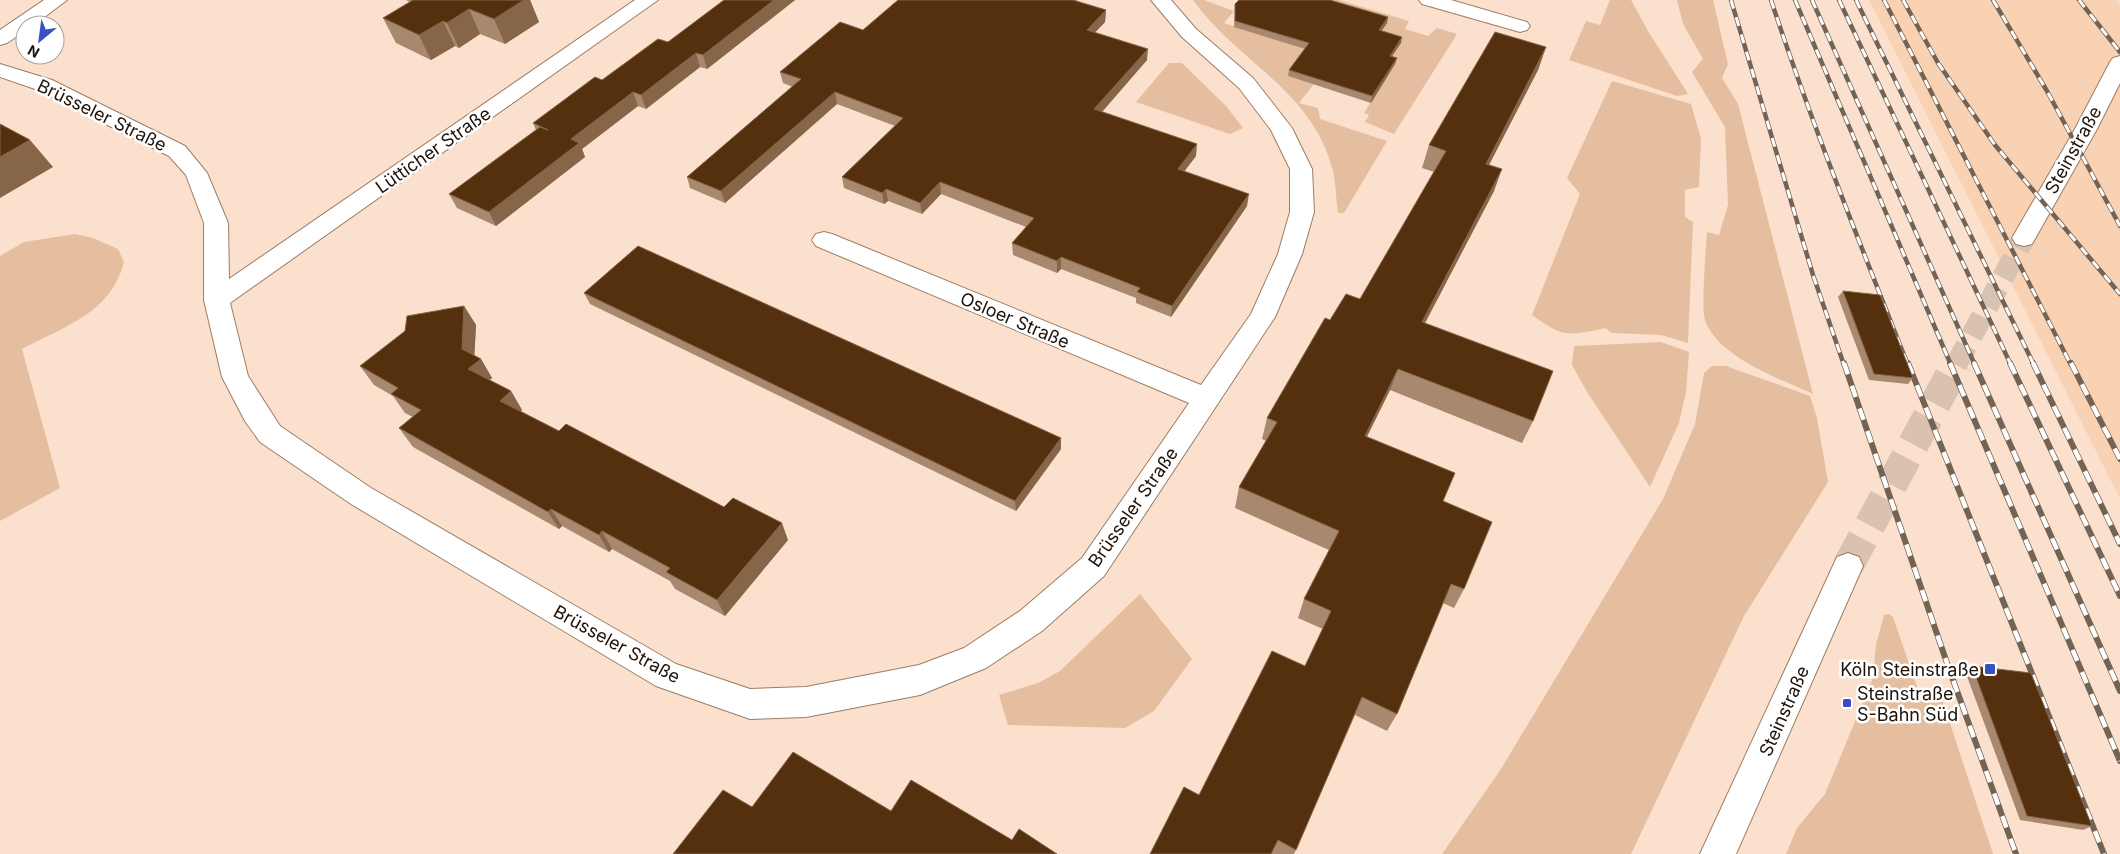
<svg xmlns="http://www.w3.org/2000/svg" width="2120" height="854" font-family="Inter,sans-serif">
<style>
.built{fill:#f9d1b3}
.green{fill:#e5bd9f}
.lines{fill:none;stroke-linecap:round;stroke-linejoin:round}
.secondary-tunnel-far1{stroke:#dac2b0;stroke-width:22;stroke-dasharray:22 11;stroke-linecap:butt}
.secondary-tunnel{stroke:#dac2b0;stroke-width:31;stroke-dasharray:31 15;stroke-linecap:butt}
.street-casing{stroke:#9b7d66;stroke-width:2}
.secondary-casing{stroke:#9b7d66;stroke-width:2}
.street{fill:#fff;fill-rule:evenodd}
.secondary{fill:#fff;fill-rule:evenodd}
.rail-far1-casing{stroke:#736355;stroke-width:4.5}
.rail-casing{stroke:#736355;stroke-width:6}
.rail-far1{stroke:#fff;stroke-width:3;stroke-dasharray:9;stroke-linecap:butt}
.rail{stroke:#fff;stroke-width:4.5;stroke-dasharray:12;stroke-linecap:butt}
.wall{fill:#a8886e}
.shaded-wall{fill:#876548}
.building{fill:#55300f;stroke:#876548}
.poi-dot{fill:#3751c3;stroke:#fff;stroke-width:2}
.labels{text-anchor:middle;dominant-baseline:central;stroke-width:5;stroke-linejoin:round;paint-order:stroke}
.street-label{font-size:18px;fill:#1f140b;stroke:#fff}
.poi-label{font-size:18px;fill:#1f140b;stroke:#fff;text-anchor:end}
</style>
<rect width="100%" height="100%" fill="#fbe1cd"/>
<!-- built -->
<path class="built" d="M1869,0H2116L2120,4V499Z"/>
<!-- green -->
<g class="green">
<path d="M1193,0H1204L1234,11L1224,23L1308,50L1288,76L1314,84L1299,103L1318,108L1320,119L1387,141L1344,213H1338C1336,200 1336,185 1333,171C1312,89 1238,63 1193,0Z"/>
<path d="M1308,0H1339L1409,21L1405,29L1428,36L1437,28L1457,34L1394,134L1365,122L1369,115L1364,113L1395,64L1378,36L1386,23Z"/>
<path d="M1610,0H1631L1648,31L1688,94L1677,96L1569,60L1586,21L1600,25Z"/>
<path d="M1677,0H1713L1728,64L1722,78L1738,104L1813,394C1781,379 1717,357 1705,320C1701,307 1706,249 1707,232L1719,235L1728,205L1725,127L1692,72L1703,59L1683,24Z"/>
<path d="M1169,63H1182L1226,106L1243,128L1230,134L1136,102Z"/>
<path d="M1612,81L1691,104L1701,139L1699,187L1685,190V217L1693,222L1688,343L1661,335L1612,333L1605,328C1568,336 1564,338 1532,315L1580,194L1567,178Z"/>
<path d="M75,234L93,238L118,249L124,262C111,313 65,326 22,349L60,488L0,521V256L24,242Z"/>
<path d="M1661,342L1689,352L1686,392L1679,423L1650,487L1587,392L1572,365L1574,346Z"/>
<path d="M1712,366H1726L1810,396L1817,418L1828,482L1744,616L1631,854H1442L1501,769L1663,499L1695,424L1704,373Z"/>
<path d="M1140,594L1192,659L1154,711L1125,728L1008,725L999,695L1038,683L1060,671Z"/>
<path d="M1889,614L1893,617L1921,698L1943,702L1993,854H1786L1797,828L1825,794L1873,678L1876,645L1884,615Z"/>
</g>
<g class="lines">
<!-- secondary-tunnel-far1 -->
<path class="secondary-tunnel-far1" d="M1956,365L2024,238"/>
<!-- secondary-tunnel -->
<path class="secondary-tunnel" d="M1848,566L1957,363"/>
<defs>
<g id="street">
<path d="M44,0H67L34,25H25V31L7,43L0,45V30Z"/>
<path d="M635,0H658L230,303L248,376L280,426L371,488L676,664L750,689L806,687L919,665L964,648L1020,611L1082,558L1189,403L816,246L812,240L816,234L824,232L832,234L1201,385L1251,314L1278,254L1290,212V169L1271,130L1239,88L1182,37L1151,0H1171L1196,29L1253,78L1292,128L1312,169L1314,212L1302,254L1275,317L1104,576L1042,631L986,668L920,695L806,717L750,719L656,686L351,504L260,442L245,421L222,377L204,300V223L186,175L169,156L38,90L0,77V64L52,80L185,146L207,173L228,223L229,279Z"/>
<path d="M1419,0H1451L1527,22L1530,26L1527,30L1520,32L1422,4Z"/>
</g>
<g id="secondary">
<path d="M2120,56V83L2097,129L2032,244L2024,246L2016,244L2012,238L2075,129L2110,62L2113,58Z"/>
<path d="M1848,553L1859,557L1863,566L1736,854H1700L1837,557Z"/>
</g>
</defs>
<!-- street casing -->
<use href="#street" class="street-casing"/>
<!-- secondary casing -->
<use href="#secondary" class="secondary-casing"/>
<!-- street -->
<use href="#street" class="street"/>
<!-- secondary -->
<use href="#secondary" class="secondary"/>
<defs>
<g id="rail-far1">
<path d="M1731,0L1813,275L1844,365"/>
<path d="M1771,0C1812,124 1860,244 1908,365"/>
<path d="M1795,0L1951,365"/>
<path d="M1812,0L1975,365"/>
<path d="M1839,0L2011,365"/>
<path d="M1856,0L2034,365"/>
<path d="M1884,0L2071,365"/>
<path d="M1903,0L1938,63L1995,145L2120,294"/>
<path d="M1993,0L2047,91L2120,226"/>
<path d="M2079,0L2120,52"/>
</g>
<g id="rail">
<path d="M1844,363L1948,666L2016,854"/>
<path d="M1908,363L2104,854"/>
<path d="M1950,363L2120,761"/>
<path d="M1974,363L2120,691"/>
<path d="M2010,363L2120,596"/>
<path d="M2033,363L2120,544"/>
<path d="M2071,363L2120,459"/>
</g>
</defs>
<!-- rail-far1 casing -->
<use href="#rail-far1" class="rail-far1-casing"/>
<!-- rail casing -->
<use href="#rail" class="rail-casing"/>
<!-- rail-far1 -->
<use href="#rail-far1" class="rail-far1"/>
<!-- rail -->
<use href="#rail" class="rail"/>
</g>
<!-- wall -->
<g class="wall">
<path d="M406,0H530L539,22L505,44L480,34L459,48L455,46L431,60L396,43L383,18L410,2Z"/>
<path d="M724,0H795L707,69L700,67L646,109L638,106L582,149L585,157L496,226L457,208L449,194L536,130L533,123L602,80L668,42Z"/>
<path d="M898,0H1077L1076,1L1106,10L1105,22L1095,32L1147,60L1102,112L1196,156L1184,171L1247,206L1171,317L1136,303V298L1061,269L1057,273L1013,255L1012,243L1026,227L941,194L922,214L888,201L884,204L844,188L842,177L895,126L837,104L725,203L690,188L687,177L793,87L783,83L780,72L863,30Z"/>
<path d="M1235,4L1387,23L1381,31L1401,43L1392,56L1397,58L1395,64L1371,103L1288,76L1289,70L1305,49L1234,27Z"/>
<path d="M1546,47L1538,70L1489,165L1494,191L1425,323L1533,421L1522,443L1390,390L1367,437L1443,501L1464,589L1454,608L1443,603L1397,714L1387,731L1355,715L1294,854H1150L1305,666L1323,629L1298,618L1304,599L1329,550L1235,508L1239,487L1266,441L1262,439L1267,418L1330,320L1360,299L1434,172L1422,168L1429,145Z"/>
<path d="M1843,291L1913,378L1908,384L1869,380L1838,297Z"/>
<path d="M584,293L1061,449L1016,511L590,304Z"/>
<path d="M464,306L476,325L474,355L481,359L492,378L490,380L511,391L522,410L521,411L559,431L724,507L788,540L725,616L675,589L670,581L612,549L609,552L562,526L559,529L413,447L399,428L413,417L405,413L393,396L374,385L360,366Z"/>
<path d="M1972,666L2092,826L2083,830L2020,820L1965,671Z"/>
</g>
<!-- shaded-wall -->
<g class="shaded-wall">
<path d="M524,0H530L539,22L505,44L494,19Z"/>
<path d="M774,0H795L707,69L703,55Z"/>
<path d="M469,9L480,34L459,48L447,23Z"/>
<path d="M1106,10L1105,22L1087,41V30Z"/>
<path d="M1388,17L1387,23L1378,36L1379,30Z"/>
<path d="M443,21L455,46L431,60L419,35Z"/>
<path d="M1402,37L1401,43L1388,62L1390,56Z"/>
<path d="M1546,47L1538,70L1478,186L1486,164Z"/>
<path d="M1148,49L1147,60L1094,121V109Z"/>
<path d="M696,53L700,67L646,109L641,95Z"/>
<path d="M1397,58L1395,64L1371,103L1372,96Z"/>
<path d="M633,92L638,106L582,149L585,157L496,226L489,212L571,139Z"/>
<path d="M835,92L837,104L725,203L721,191Z"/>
<path d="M30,140L53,167L0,198V157Z"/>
<path d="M1197,144L1196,156L1177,181L1178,169Z"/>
<path d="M1502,169L1494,191L1414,344L1422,322Z"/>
<path d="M940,182L941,194L922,214L920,203Z"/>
<path d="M886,189L888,201L884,204L882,193Z"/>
<path d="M1249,194L1247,206L1171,317L1172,306Z"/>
<path d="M1061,257V269L1057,273V261Z"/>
<path d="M464,306L476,325L474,365L481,359L492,378L480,388L468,369L462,349Z"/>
<path d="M1398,369L1390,390L1357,456L1365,436Z"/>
<path d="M511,391L522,410L512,419L500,401Z"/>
<path d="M1061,438V449L1016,511L1015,501Z"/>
<path d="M551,509L562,526L559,529L548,512Z"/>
<path d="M782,523L788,540L725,616L717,600Z"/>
<path d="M602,531L612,549L609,552L599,535Z"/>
</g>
<!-- building -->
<g class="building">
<path d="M413,0H524L494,19L469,9L447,23L443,21L419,35L383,18Z"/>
<path d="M724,0H774L703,55L696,53L641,95L633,92L571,139L579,143L489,212L449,194L540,127L548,130L533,123L595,77L602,80L658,39L668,42Z"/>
<path d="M898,0H1073L1106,10L1087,30L1148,49L1094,109L1197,144L1178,169L1249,194L1172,306L1137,292L1140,288L1061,257L1057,261L1012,243L1034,218L940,182L920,203L886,189L882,193L842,177L903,118L835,92L721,191L687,177L801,79L780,72L840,22L863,30Z"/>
<path d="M1239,0H1330L1388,17L1379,30L1402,37L1390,56L1397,58L1372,96L1289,70L1309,43L1235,21V4Z"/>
<path d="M1495,32L1546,47L1486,164L1502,169L1422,322L1553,371L1533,421L1398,369L1365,436L1455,473L1443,501L1492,522L1464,589L1451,584L1397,714L1362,697L1296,850L1278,840L1271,854H1150L1184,787L1199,795L1272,651L1305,666L1331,611L1304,599L1339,531L1239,487L1277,422L1267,418L1325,318L1330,320L1346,294L1360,299L1446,151L1429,145Z"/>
<path d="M0,124L30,140L0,157Z"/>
<path d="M638,246L1061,438L1015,501L584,293Z"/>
<path d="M1843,291L1880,295L1913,378L1874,374Z"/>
<path d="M464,306L462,349L481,359L468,369L511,391L500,401L559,431L566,424L724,507L733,498L782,523L717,600L666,572L670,568L602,531L599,535L551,509L548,512L399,428L421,410L391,394L398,388L360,366L405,331L407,316Z"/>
<path d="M1972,666L2031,673L2092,826L2027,816Z"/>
<path d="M793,752L891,811L911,780L1012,840L1019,829L1057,854H673L723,790L752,807Z"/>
</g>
<!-- markers -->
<g class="poi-dot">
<rect x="1984" y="663" width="12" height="12" rx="2.5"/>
<rect x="1842" y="698" width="10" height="10" rx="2.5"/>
</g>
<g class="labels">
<!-- street labels -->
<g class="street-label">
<text transform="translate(102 115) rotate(26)">Brüsseler Straße</text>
<text transform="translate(433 150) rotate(-35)">Lütticher Straße</text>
<text transform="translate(2073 150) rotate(-61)">Steinstraße</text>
<text transform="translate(1015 320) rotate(23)">Osloer Straße</text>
<text transform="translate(1133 507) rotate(-55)">Brüsseler Straße</text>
<text transform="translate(617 644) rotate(29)">Brüsseler Straße</text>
<text transform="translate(1784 711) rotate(-66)">Steinstraße</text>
</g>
<!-- poi labels -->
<g class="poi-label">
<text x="1979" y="669">Köln Steinstraße</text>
<text x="1857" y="693" text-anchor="start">Steinstraße<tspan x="1857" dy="21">S-Bahn Süd</tspan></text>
</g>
</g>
<!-- north arrow -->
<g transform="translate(40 40) rotate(209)"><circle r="24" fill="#ffffff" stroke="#a5a19d"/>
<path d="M0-4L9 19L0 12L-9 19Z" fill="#3751c3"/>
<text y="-8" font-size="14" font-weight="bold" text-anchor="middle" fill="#1f140b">N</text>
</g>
</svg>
